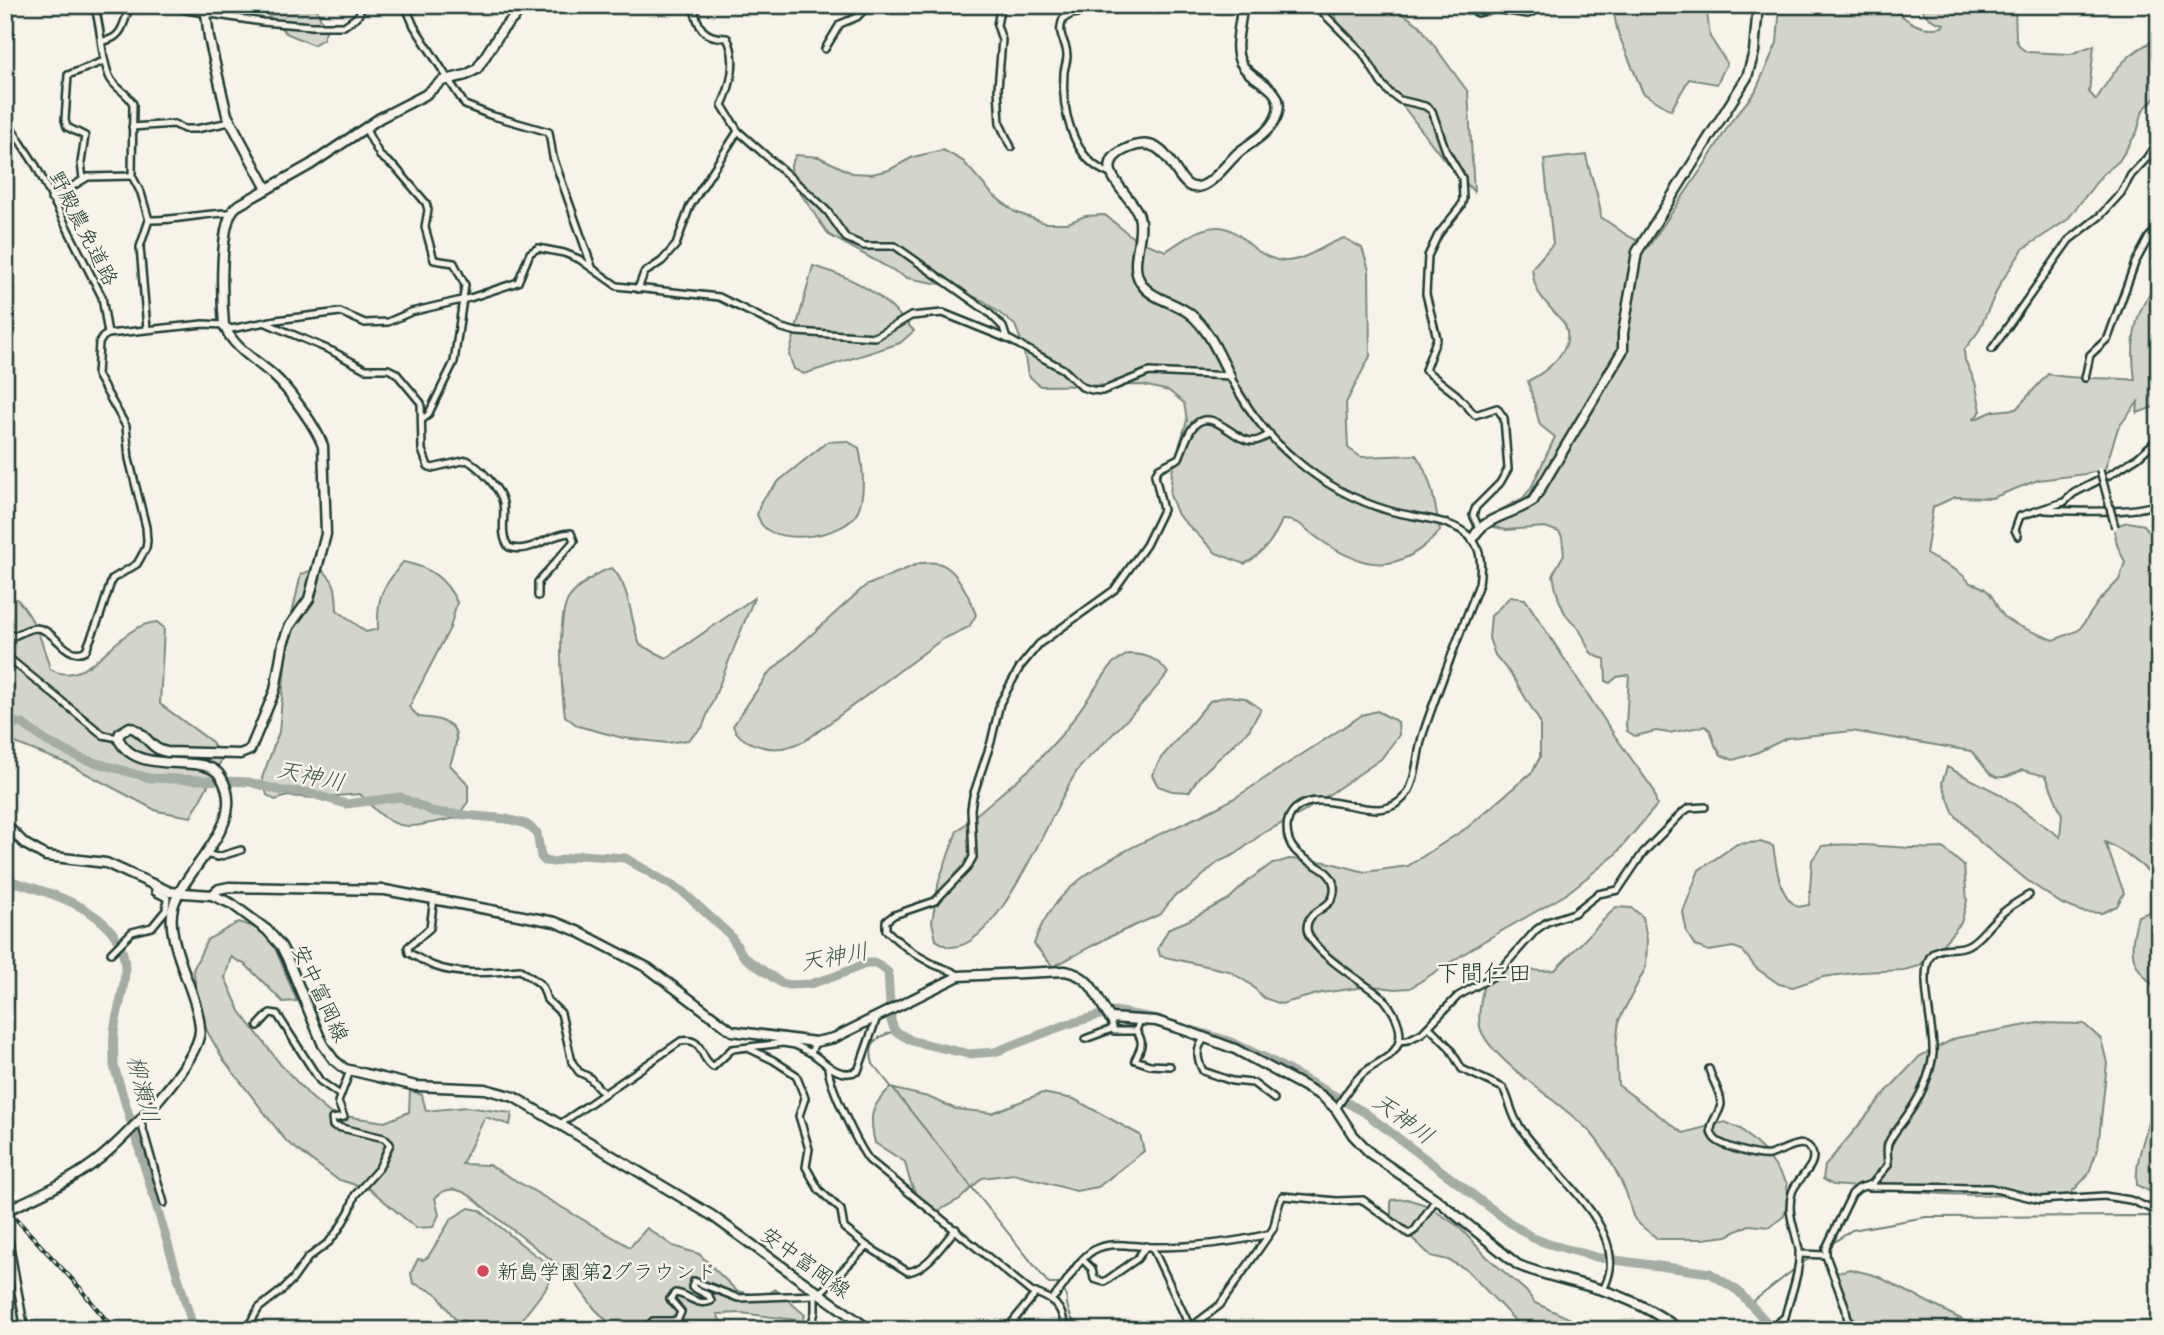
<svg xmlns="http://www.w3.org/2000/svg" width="2164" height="1335" font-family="'Patrick Hand','Klee One',sans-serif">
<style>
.built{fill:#e5e4d9}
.green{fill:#d3d5ca;stroke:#79897f;stroke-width:2}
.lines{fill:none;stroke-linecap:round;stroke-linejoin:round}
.stream{stroke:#6f8077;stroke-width:2}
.river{stroke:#a4ada3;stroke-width:9}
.street-casing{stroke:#1f3d34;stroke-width:10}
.secondary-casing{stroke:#1f3d34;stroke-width:13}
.street{stroke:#f7f3e8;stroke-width:5}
.secondary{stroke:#f7f3e8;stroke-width:8}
.rail-casing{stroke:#1f3d34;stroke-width:4.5}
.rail{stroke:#f7f3e8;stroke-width:2;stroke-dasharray:5;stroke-linecap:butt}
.street-bridge-casing{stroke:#1f3d34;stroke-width:10;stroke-linecap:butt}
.street-bridge{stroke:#f7f3e8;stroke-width:5}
.poi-dot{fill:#d1495b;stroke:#f7f3e8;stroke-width:2.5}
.labels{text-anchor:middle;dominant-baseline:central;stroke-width:5;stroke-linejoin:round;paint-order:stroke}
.street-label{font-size:21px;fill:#1f3d34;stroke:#f7f3e8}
.poi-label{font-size:21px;fill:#1f3d34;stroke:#f7f3e8;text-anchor:start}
.water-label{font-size:23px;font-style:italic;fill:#405950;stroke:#f7f3e8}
.quarter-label{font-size:24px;fill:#1f3d34;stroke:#f7f3e8}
</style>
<rect width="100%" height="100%" fill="#f7f3e8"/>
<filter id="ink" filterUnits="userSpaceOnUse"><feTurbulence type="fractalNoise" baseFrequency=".0143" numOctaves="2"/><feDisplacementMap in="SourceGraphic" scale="14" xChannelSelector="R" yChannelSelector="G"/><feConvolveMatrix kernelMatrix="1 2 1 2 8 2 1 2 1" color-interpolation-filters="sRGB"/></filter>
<g filter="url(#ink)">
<!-- built -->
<path class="built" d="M5,1232L23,1330H5Z"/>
<!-- green -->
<g class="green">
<path d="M258,5H315L326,31L323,39L313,45L286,33Z"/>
<path d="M1332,5H1390L1419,25L1468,92L1474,192L1442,157L1406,110L1345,37L1332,9Z"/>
<path d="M1612,5H1706L1710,37L1727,63L1717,84L1689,79L1671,110L1643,93L1618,33Z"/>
<path d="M1780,5H1889C1906,20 1919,32 1942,27L1944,24C1934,22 1923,16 1920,5H2015L2016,40L2020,47L2027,52L2071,54L2094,45L2089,92L2096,100C2114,70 2126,53 2159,38V94L2143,110L2137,132L2119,161L2102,175L2067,220L2023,249L2000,284L1978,332L1964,350L1965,360L1975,382L1981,411L1973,420L1994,411L2016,409L2048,374C2079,381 2104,376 2135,380C2131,351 2132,316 2152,291L2159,290V405L2137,413L2138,402L2118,428L2105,469L2086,474L2038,480L1992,498L1955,497L1933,507L1926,554C1940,563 1960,569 1970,583C1999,589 1992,609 2008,620C2021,628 2039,634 2054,640L2079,630L2099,601L2119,580L2125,562L2117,545L2114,526L2128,522L2144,525L2150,533L2152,569L2159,570V883C2146,867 2124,851 2105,842L2124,893L2117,906L2102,913L2083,912L2062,904L2028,881L1981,843L1954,814L1942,783L1947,767L2000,794L2060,837L2062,815L2046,776L2022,770C1989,788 1990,770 1971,751L1852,731L1787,738L1756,753L1733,760L1721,755L1715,745L1710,730L1705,726L1669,733L1656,731L1635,736L1627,731L1626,725L1629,675L1617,677L1610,683L1606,681L1605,659C1583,654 1590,644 1580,631C1577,626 1572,623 1568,618C1560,606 1555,588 1553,574L1564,554L1562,537L1559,532L1545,527L1506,530L1487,525L1482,520L1523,498L1531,488L1555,437L1540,425L1528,381C1546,372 1576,349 1565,325C1563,321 1557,316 1554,312C1540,296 1534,290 1532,268L1553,244L1544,160L1586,155C1590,177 1600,195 1601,217L1628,236L1649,246L1707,161L1732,120L1755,92L1777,43Z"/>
<path d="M943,150L963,161L992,194L1015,212L1045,223H1068L1085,216L1105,215L1136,240L1166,251C1185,239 1211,217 1234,232C1241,236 1248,243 1255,249C1264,255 1272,260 1284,261C1304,262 1325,244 1344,238L1362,248L1369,270L1370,356L1346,403L1348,448L1361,457L1416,455C1432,478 1435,504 1440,531C1401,574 1366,572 1319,539C1306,530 1299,519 1282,520C1275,537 1262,556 1244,564L1216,553L1178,515L1170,495L1172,472L1187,420L1184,403L1169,391L1143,385L1040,386L1028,375L1023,346L1015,325L984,301L946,285L907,278L829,235L792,181L791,165L796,155L819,157L852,173L872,174L889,170L913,157Z"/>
<path d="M813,266C859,279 883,295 914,331L900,343L804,374L794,369L789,355Z"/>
<path d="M847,441L859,448C863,467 866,494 857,513C845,537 778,546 762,525C760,522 759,518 757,515L761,501L780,480L827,442Z"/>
<path d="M403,562C430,567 445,578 457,602L450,628L409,707L419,717C457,720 463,729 450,765L468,784V802L456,818C405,828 398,836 360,794L314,798L288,796L275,800L267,795L262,778L279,732L288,632L301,574L319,568C337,580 336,590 337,610L366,632L378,629C377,594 382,589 403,562Z"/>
<path d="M920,563C925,563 931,562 937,563C956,566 970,598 976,615L969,627L941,640L805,741C798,743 790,747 782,748C765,750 739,743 733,726L768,674L865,586Z"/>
<path d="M612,568C631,587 630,621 640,645L667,658L754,598L702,728L688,740L667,743L623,738L578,726L565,716C562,694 556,616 569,598C578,586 599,571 612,568Z"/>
<path d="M1510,597L1525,599L1615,736L1653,789L1657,805L1615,855L1565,895L1484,941L1410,988L1395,989L1372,986L1321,993L1281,1004L1264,998L1250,984L1229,971L1160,956L1158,948L1169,928L1185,922L1229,899L1249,880L1270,865L1289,859L1327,862L1365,872L1408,866L1468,827L1533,771L1540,757V722L1513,677L1495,655L1489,638L1491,616Z"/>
<path d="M5,599H17C35,619 43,643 50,669C90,692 114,625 157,622L164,628L160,704L212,742L221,761L191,817L157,811L68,764L5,739Z"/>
<path d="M1128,654C1146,654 1157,658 1168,673C1149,699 1125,721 1103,744C1095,752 1084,761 1077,771C1053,806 999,951 950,947C946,947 940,942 936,940L932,922L939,880L957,831L1031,768L1064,732L1113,663Z"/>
<path d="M1227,696L1245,698L1261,709L1249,730L1199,777L1189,792L1172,791L1158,786L1152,775L1161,758L1210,701Z"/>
<path d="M1377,711L1398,722L1399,735L1381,759L1302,813L1263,833L1236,854L1218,862L1188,889L1174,896L1161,914L1107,938L1053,967L1034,944C1058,865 1156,840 1222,805C1238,797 1253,786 1267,777C1299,756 1331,736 1362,715Z"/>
<path d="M1760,842L1773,846C1777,867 1778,896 1798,907L1809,905L1812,860L1822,846C1863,841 1903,851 1943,848L1964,866L1967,901L1961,923L1942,945L1919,966L1904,970L1861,972L1823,977L1793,987L1779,984L1756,968L1742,950L1733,947L1709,951L1695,946L1687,933L1683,912L1699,870L1737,844Z"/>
<path d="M1616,907L1632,908L1643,917L1647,940L1646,967L1619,1020L1616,1046L1618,1085L1683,1133L1725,1122L1741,1129L1765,1152L1787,1183L1788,1198L1784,1216L1770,1227L1749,1225L1727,1236L1703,1239H1658C1651,1233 1639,1226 1634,1218C1630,1210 1629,1200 1626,1192C1617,1172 1605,1149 1591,1133C1566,1105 1488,1059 1480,1027C1477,1015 1484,976 1490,965L1541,971L1555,970Z"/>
<path d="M2159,909V991C2130,964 2128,955 2138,916Z"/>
<path d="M239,922L265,931L273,943L297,1001L283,1002L246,965L231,957L225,978L240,1011L281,1065L312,1098L331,1114L385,1122L409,1112L410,1090L422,1095L426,1111L466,1107L512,1113L510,1125L485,1117L462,1164L489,1165L630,1247L647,1228L673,1246L699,1254L737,1291L765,1297L775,1289L805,1315L803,1321L742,1313L717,1314L725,1330H616L595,1309L567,1272L482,1206C469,1193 451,1181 435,1198L439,1215L433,1227L416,1228L371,1190L337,1179L287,1142L223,1059L203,1024L193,970L207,940Z"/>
<path d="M2038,1023L2084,1024L2101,1039L2107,1063L2098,1148L2088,1175L2070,1194L2048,1197L1943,1194L1833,1185L1823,1179L1825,1166L1887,1091L1920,1056L1956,1038Z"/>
<path d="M2159,1044V1192H2151L2137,1185C2134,1154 2152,1124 2155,1093C2157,1077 2152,1059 2159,1044Z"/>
<path d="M890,1088L928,1097L956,1109L992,1113L1042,1093L1074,1099L1140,1135L1144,1151L1098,1187L1076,1191L1014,1174L982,1178L960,1199L938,1211C915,1200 910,1185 905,1162L875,1143C869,1117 870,1107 890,1088Z"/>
<path d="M1407,1199L1426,1205L1458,1226L1487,1257L1526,1291L1535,1303L1571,1319L1580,1330H1524L1466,1269L1448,1260L1431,1256L1391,1218V1200Z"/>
<path d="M469,1208L479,1210L535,1255L556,1268L546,1288L523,1318L526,1330H482L469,1322L455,1319L436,1293L413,1283L411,1273L418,1259L423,1260L428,1257L451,1219Z"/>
<path d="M1850,1269L1877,1276L1982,1330H1868L1840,1307L1835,1288V1273Z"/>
</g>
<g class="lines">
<!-- stream -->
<g class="stream">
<path d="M895,1031C876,1037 867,1043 873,1064L1049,1284H1061"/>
<path d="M1830,1245L1852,1230L1926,1217L2153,1216L2159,1218"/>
<path d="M1801,1264L1813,1256"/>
<path d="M1063,1289C1068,1297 1066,1304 1069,1312C1074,1331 1094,1329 1109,1330"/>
<path d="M1751,1303L1796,1268"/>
</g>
<!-- river -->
<g class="river">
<path d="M5,721L23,724L46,741L80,758L149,778L249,782L282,791L306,792L346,804L400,797L434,812L507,819L526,824L537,833L541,857L545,861L554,862L581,855L625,858L683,892L730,935L744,957L781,983L790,985L810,984L833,977L868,963H876L888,972L891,1021L895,1031L912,1041L969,1054L995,1052L1065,1025L1114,1011L1159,1019"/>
<path d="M5,879C49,893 126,911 125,970C125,992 116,1012 114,1033C113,1044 114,1055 114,1066L194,1330"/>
<path d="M1192,1030L1229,1041L1266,1058L1364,1112L1509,1222L1533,1238L1549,1244L1600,1258L1710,1273L1738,1291L1774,1330"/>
</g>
<defs>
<g id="street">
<path d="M94,5C102,28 100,53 109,76C114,89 128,92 133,104L132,176L141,193L149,220L140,247L147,329"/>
<path d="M174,5L186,10L262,22L312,26H344L358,16L363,5"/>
<path d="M405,5L414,26L465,105L490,115L549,132L553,157L592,267"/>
<path d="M693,5C698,28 703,38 727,38C738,58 731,86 722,105L738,131L817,201L828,212L846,238L864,246H895L988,312L1003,327L1007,339"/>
<path d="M1001,5L997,25L1002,40L998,88L1000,124L1011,147"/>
<path d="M1102,5L1101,9L1072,14L1063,19C1056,37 1067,40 1067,56C1067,61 1065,66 1064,72C1061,108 1072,161 1111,174"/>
<path d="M1315,5L1363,53L1381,83L1390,93L1400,100L1425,106L1432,111L1446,151L1462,178L1463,199L1461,206L1438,235L1428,256L1426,294L1437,338L1425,370L1457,395L1475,415L1497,408L1504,418L1508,469L1500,483L1476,507L1473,515L1479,528"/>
<path d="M1469,5L1477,13L1495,9L1528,14L1548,5"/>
<path d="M103,41C123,39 124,21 130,5"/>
<path d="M825,49L840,24L857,17L869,5"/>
<path d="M5,118L36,166L102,297L108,334"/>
<path d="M132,127L174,124L184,129H196L230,122"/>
<path d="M365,128L380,156L397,169L426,203L428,210L425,227L434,260L454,263L465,285L454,362L428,415L423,419"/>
<path d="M83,179L81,163L85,136L67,127L65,120L68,75L104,61"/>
<path d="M51,199L88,177L132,176"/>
<path d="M149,220C176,221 202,213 229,213"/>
<path d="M638,289L644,273L662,261L676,245L690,206L738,131"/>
<path d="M266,323L332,351L365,369H388L396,373L421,403L422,450L428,466L432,468L467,460C479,467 501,489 503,503C506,517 499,535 509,547C531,555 549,533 571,533L574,541L538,582V596"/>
<path d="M1992,349L2069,240L2100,216L2121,193L2131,175L2146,159L2159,140"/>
<path d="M2085,378L2090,355L2108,338L2135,263L2149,237L2159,228"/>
<path d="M2045,510C2069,511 2141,515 2159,502"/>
<path d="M2018,536L2015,530L2020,516L2064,502L2074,493L2111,474L2138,457L2159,438"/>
<path d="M5,632L14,636C21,633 29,628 36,628C56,629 66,662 86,650L100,616L112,579L137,564L146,548L147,541L146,527L129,459L126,426L97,375L99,343L103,337L108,334L203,324L224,325L231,329L276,320L340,312L365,323L388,322L411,312L470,298L518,282L530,253L538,248L564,253L579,259L617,286L719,297L782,328L797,332L875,337L911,316L943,313L1010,340L1063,369L1082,387L1092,390L1102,391L1149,372L1230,376C1261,440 1321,491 1390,511C1415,518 1452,518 1471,538C1483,550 1481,569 1479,584C1460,634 1440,683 1423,734C1417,751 1417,781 1406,795C1378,831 1326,783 1295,809C1290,814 1287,820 1287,828C1287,865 1331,861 1334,886C1337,911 1307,907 1307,928C1308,951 1367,984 1384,999C1396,1014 1409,1038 1391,1054C1381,1063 1368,1067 1359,1077C1350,1086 1343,1098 1336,1109"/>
<path d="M5,658L10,659L103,735L118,738"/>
<path d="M204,854L218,857L241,850"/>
<path d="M434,898L430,928L408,947L409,953C417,957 426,963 434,966C460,976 493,972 520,970L539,983L543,988L547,1000L561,1013L572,1062L579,1072L589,1077L604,1094"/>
<path d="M111,953L132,932L152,927L166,910L167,898L155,892V886"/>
<path d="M959,976C951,969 943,969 933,964C917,956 899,943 886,930V921L894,915L935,901L967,868L973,857L971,809L973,796L991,742L1000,703L1020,667L1039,644L1114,590L1146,545L1163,510L1155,475L1159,468L1179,458C1183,449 1187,435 1193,427C1212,404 1234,443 1254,441C1259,441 1265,437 1270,434"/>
<path d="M1110,1018L1114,1031H1136"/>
<path d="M1140,1020L1136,1031C1145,1042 1141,1048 1135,1060L1150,1065L1170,1066"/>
<path d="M258,1026L270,1013L277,1014L320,1081L340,1095"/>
<path d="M1429,1027L1449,1047L1462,1069L1503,1088C1510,1100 1511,1115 1520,1127C1546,1167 1616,1217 1610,1269C1609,1276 1606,1284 1603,1290"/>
<path d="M1205,1038C1195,1049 1197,1059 1203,1071L1232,1081L1253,1083L1274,1099"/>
<path d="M1085,1039L1112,1029"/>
<path d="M1399,1041L1408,1040L1422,1033L1458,996L1492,977L1505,965L1536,930L1547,922L1574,913L1598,894L1618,890L1643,853L1682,813L1689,808L1705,807"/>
<path d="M815,1042L811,1053C827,1063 837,1079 858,1071L877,1017"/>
<path d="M750,1049L773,1060L796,1075L805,1098L799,1116L809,1149L806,1167L819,1190L841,1210L844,1228L867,1246"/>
<path d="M828,1068C830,1087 857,1144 869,1160L1031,1292C1052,1297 1064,1307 1065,1330"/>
<path d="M1709,1069C1712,1080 1721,1092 1721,1104C1720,1115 1705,1126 1714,1138C1720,1146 1759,1157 1769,1155C1780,1153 1805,1134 1812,1152C1818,1167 1795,1179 1792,1193C1786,1213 1796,1231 1799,1250C1801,1269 1791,1294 1786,1313L1785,1317L1769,1330"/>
<path d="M140,1119L164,1203"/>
<path d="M560,1124L681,1041C704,1037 698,1056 713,1067L732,1049L783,1043L795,1045L811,1053"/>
<path d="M1868,1187L1991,1188L2040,1200L2104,1196L2130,1200L2159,1212"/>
<path d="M5,1219L25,1330"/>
<path d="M1152,1247L1191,1329"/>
<path d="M1799,1254L1826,1255"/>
<path d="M1083,1260L1092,1269L1094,1279L1104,1282L1137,1259L1146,1246"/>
<path d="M1053,1298C1068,1284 1075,1261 1094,1250C1112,1240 1133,1247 1152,1247C1191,1247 1231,1243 1269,1234"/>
<path d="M1190,1328L1220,1305L1273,1229C1277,1219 1276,1205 1283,1196L1337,1201L1363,1200L1409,1234L1415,1230L1436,1199"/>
<path d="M246,1330L259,1308L281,1291L293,1279L308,1258L329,1242L339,1229L350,1210L355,1195L379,1168L390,1144L384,1138L333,1126L332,1119L344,1117L338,1102L350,1071"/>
<path d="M644,1330L653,1321H673L678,1319L681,1312L670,1299L675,1293C688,1294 698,1307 711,1301L709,1296L692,1287L694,1281L738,1298L815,1295L820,1293L867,1246L908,1272C928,1269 943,1243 956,1229"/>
<path d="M810,1330L815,1312V1295"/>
<path d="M1006,1330L1036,1293"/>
<path d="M1657,1330L1668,1322"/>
<path d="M1850,1330L1845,1306L1826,1256V1248L1852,1194L1859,1188L1872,1184L1888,1165C1888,1158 1886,1150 1888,1144C1892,1134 1900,1126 1906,1117C1919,1099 1930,1077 1933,1054C1935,1030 1917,971 1932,954C1941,945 1958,951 1968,945C1979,940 1986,928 1995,920C2005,909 2017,902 2029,895"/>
</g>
<g id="secondary">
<path d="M205,5L209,38L227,115L267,189"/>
<path d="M1230,376C1219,355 1209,329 1190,314C1175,302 1151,299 1141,283C1128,263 1145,238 1139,216C1134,196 1088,168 1124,150C1179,122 1171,209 1209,182C1220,174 1229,161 1239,152C1252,142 1272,131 1277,115C1287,86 1251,83 1241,63C1232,47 1242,23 1242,5"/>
<path d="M1473,539C1482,517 1514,514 1533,501L1623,350V333L1637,252L1747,77L1754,52L1758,5"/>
<path d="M5,824L25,844L46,856L106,863L170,892L212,895L232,904L267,930L281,946L287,958L323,1045L334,1060L345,1069L416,1086L485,1089L514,1097L711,1215L870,1330"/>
<path d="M212,895L219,889L229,887L385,890L555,922L577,931L648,968L732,1031L815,1042L834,1038L959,976L1065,971C1093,976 1096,998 1110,1018L1156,1021L1184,1030L1235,1049L1322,1096L1336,1109L1353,1135L1371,1154L1436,1199L1518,1265C1545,1276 1574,1281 1602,1290C1631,1299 1656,1312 1680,1330"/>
<path d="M5,1211C35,1197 67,1183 94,1163C121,1143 202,1061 200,1028C198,992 162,938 174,904C188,864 249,823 221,777C205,749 138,780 118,738L120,733L130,727C146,732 150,750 167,752L240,754L250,750L275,690L283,644L289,627L309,599L326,534L323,446C316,427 289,389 273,375C256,360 233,348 224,325C222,302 218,220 237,206L310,165L380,118L425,95L442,81L466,75L477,69L502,30L526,5"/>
</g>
</defs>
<!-- street casing -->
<use href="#street" class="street-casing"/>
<!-- secondary casing -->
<use href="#secondary" class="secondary-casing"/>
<!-- street -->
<use href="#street" class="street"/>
<!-- secondary -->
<use href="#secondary" class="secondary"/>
<defs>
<path id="rail" d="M5,1207L80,1288L114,1330"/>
</defs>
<!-- rail casing -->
<use href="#rail" class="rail-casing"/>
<!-- rail -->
<use href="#rail" class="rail"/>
<defs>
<path id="street-bridge" d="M2100,470L2115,527"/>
</defs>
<!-- street-bridge casing -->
<use href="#street-bridge" class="street-bridge-casing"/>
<!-- street-bridge -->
<use href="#street-bridge" class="street-bridge"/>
</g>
</g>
<!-- markers -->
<circle class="poi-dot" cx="483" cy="1271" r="7"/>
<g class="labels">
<!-- street labels -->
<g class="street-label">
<text transform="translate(84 228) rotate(63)">野殿農免道路</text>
<text transform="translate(321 993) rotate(65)">安中富岡線</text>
<text transform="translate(806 1262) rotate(36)">安中富岡線</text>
</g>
<!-- poi labels -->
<g class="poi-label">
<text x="497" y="1271">新島学園第2グラウンド</text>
</g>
<!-- water labels -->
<g class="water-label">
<text transform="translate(311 775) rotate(12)">天神川</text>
<text transform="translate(834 956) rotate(-10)">天神川</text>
<text transform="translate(144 1089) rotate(76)">柳瀬川</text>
<text transform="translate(1404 1118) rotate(36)">天神川</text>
</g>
<!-- quarter labels -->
<g class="quarter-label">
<text x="1484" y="972">下間仁田</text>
</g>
</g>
<!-- margin -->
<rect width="2164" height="1335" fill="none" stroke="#f7f3e8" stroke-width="28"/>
<rect x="14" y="14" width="2136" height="1307" fill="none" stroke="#1f3d34" stroke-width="2.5" filter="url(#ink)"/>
</svg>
